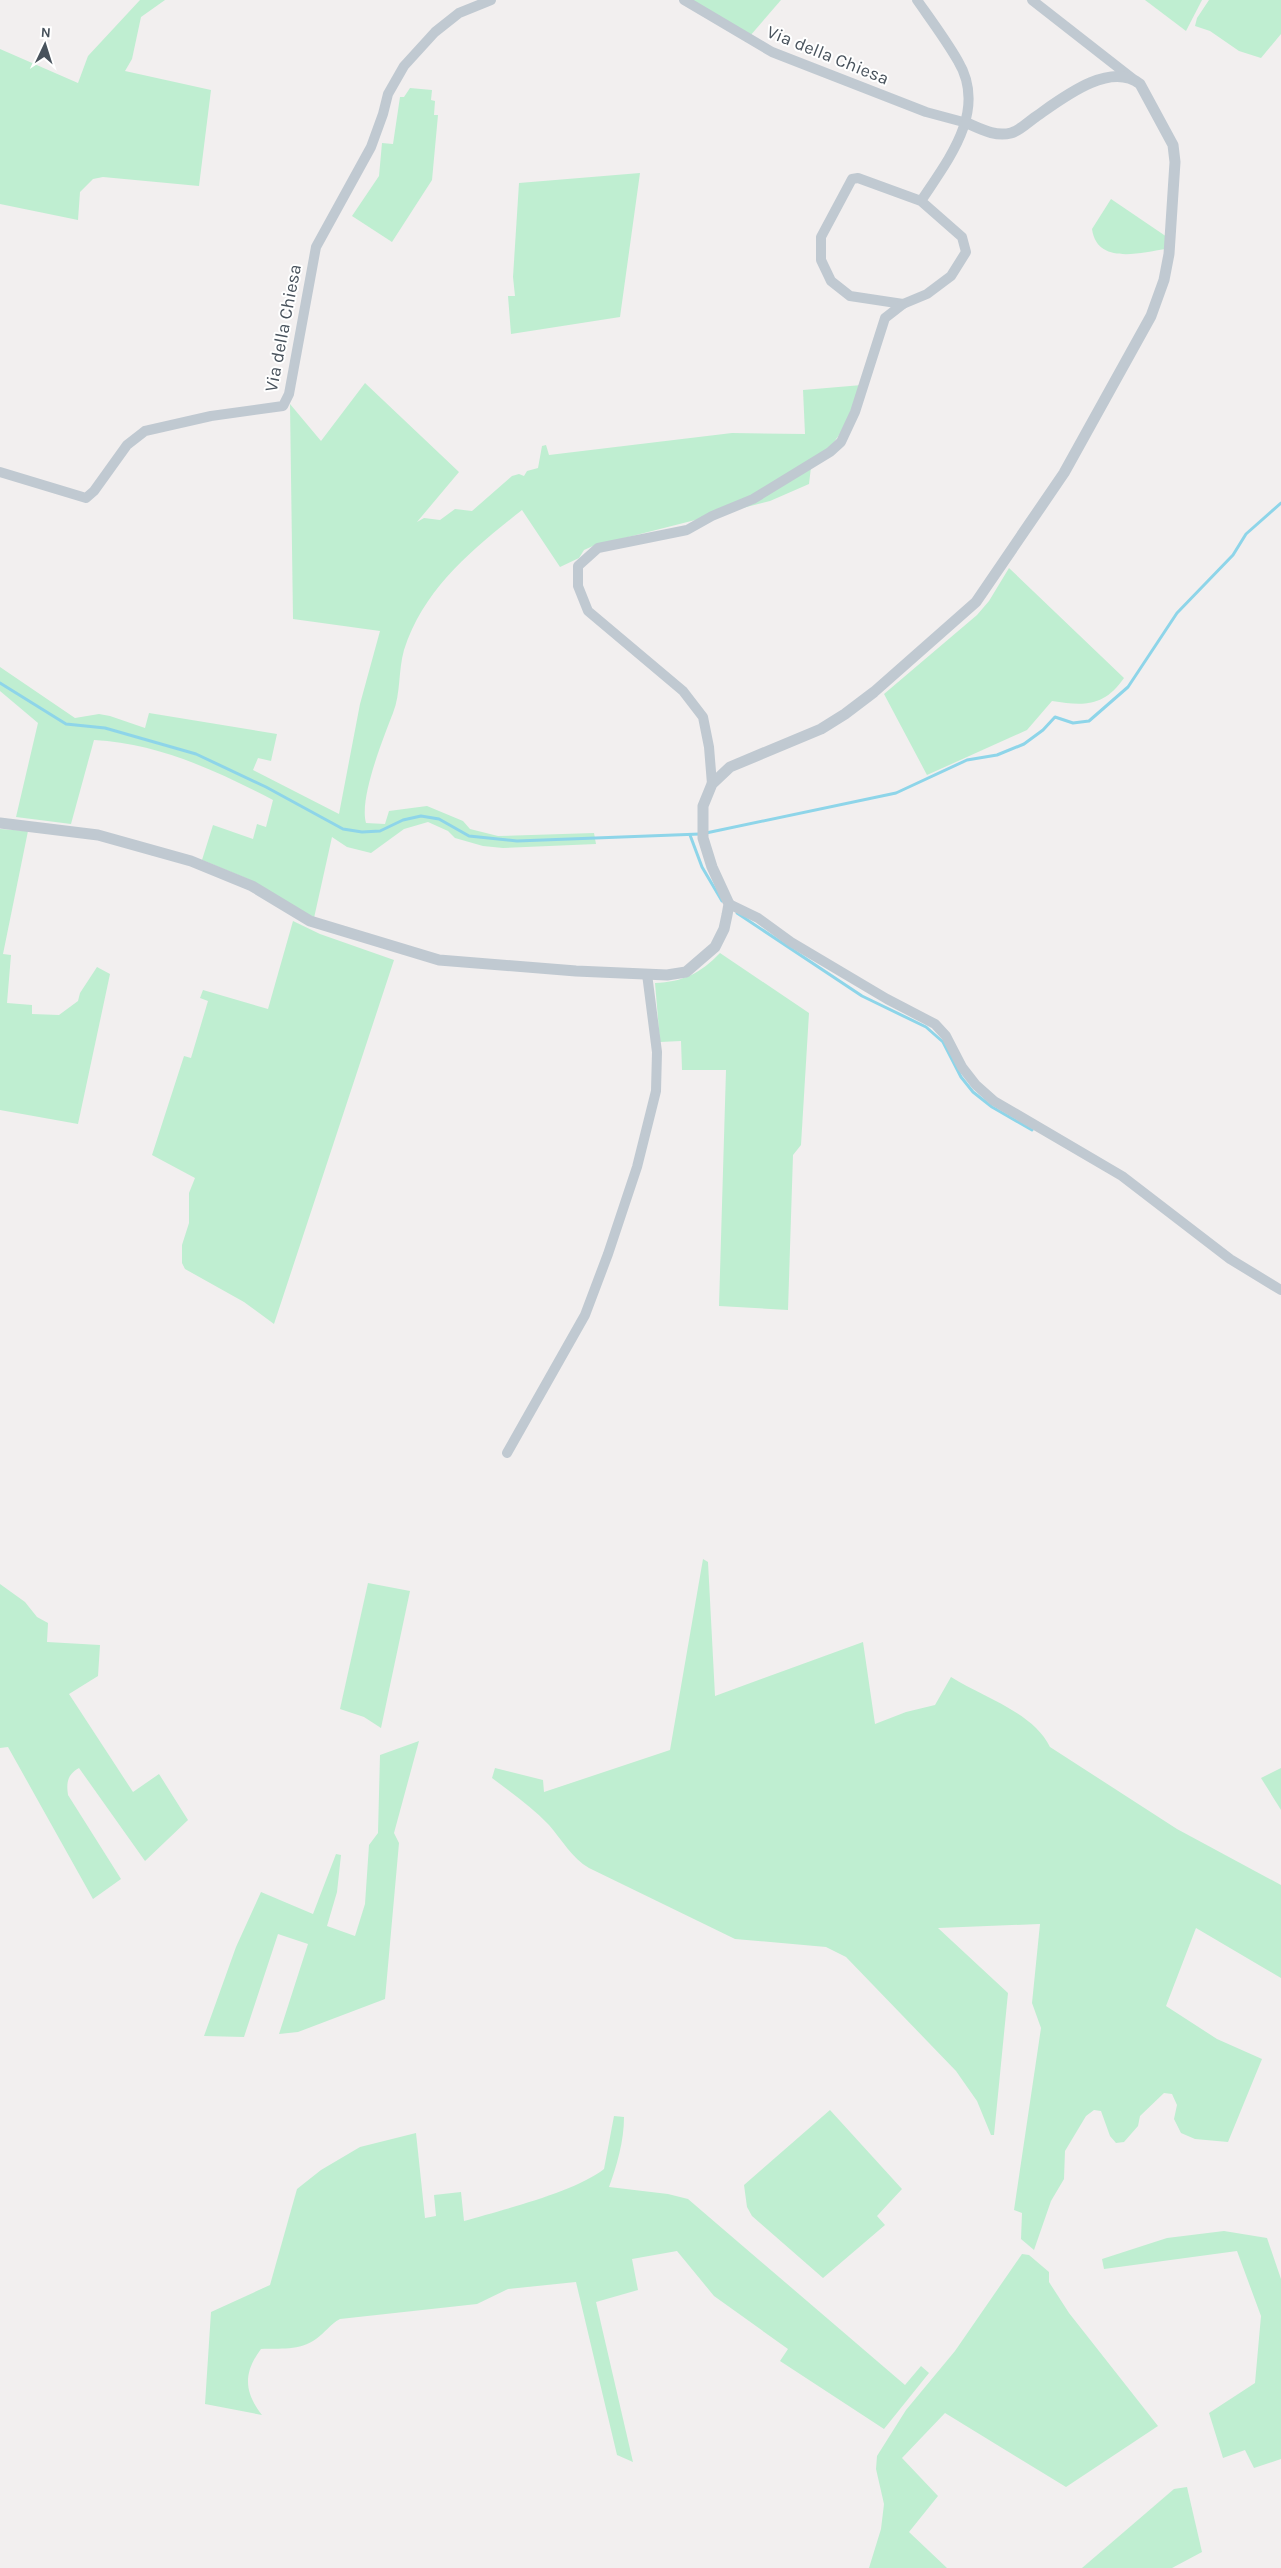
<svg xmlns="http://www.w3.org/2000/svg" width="1281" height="2568" font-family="Karla,sans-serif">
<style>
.green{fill:#bfeed1}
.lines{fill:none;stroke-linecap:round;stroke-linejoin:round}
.stream{stroke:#8ed5e9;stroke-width:3}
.minor{stroke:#c0c9d1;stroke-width:10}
.tertiary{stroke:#c0c9d1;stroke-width:11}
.labels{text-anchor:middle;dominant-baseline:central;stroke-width:4;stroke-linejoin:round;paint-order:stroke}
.street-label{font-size:18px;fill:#48525c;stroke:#fff}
</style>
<rect width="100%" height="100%" fill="#f2efef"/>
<!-- green -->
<g class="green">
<path d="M140,0H165L141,17L132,59L125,71L211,90L199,186L103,177L93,179L80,192L78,220L0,204V49L78,83L88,56Z"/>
<path d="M691,0H781L750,36Z"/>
<path d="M1145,0H1202L1186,31Z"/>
<path d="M1209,0H1281V34L1261,58L1239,51L1210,31L1195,26L1197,18Z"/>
<path d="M410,88L432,90L431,100L435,101L434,115H438L432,180L392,242L352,216L379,176L382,143L393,144L400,97H404Z"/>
<path d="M640,173L620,317L511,334L508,296H515L513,277L519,183Z"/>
<path d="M1111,199L1167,237L1165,249C1140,253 1097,265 1092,229Z"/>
<path d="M365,383L459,472L417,522L424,518L440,520L455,509L472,511L512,476L519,474L524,476L527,471L538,468L542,446L546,445L549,455L732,433L805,434L803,390L862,385C849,420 840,441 811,467L809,484L770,501L593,546L584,550L579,558L560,567L522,510C473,549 424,588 404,650C398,671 401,693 393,713C383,739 359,798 366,823L385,824L389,811L427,806L463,821L470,829L498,836L594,833L596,844L503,848L483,846L455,838L448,831L428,822L404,829L371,853L347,847L332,837L314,918L248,879L202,860L213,825L253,839L257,824L266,827L273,800C217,771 158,743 94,740L71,824L16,817L38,723L0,691V667L75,718L99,714L110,716L145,728L149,713L277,734L271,761L258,758L253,770L339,814L360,704L380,631L293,619L290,404L321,441Z"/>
<path d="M1009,568L1124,678C1104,707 1084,706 1052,701L1027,730L927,775L884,694L977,615L989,601Z"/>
<path d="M0,829L28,831L3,954L11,955L7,1003L32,1005V1014L59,1015L78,1001L80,993L97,967L110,974L78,1124L0,1110Z"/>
<path d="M293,921L320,934L394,960L274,1324L244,1302L185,1269L182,1263V1245L189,1223V1193L195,1178L152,1155L184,1056L191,1058L208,1001L200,998L203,990L268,1009Z"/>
<path d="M720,953L809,1013L801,1145L793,1155L788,1310L719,1306L726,1070H682L681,1041L660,1042L655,983C683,982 701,973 720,953Z"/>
<path d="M703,1559L708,1562L715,1696L863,1642L875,1724L906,1712L935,1705L951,1677C983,1697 1034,1713 1050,1747L1177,1829L1281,1885V1978L1196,1928L1166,2006L1217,2039L1262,2059L1228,2142L1195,2139L1181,2133L1174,2119L1177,2105L1172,2094L1164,2093L1140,2116L1138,2126L1124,2142L1116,2143L1110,2136L1101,2111L1094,2110L1086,2116L1065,2151L1064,2179L1051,2201L1034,2250L1021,2239L1022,2213L1014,2210L1041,2028L1032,2003L1040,1924L938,1928L1008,1993L994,2135H991L977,2101L956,2071L846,1957L826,1947L735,1939L589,1868C572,1858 562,1840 549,1825C532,1807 512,1793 492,1778L495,1768L543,1780L544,1792L670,1750Z"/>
<path d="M368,1583L410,1591L381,1728L364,1717L340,1709Z"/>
<path d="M0,1584L25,1602L37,1617L48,1623L47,1642L100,1645L98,1676L69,1694L133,1792L159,1774L188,1820L145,1861L79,1768C68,1774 66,1782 68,1795L121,1879L93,1899L8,1747L0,1748Z"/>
<path d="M419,1741L394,1833L399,1843L385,1999L298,2032L279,2034L308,1944L278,1934L244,2037L204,2036L236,1947L261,1892L313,1914L336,1854L341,1855L337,1892L327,1926L355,1936L365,1904L369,1845L378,1833L380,1755Z"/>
<path d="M1281,1768V1810L1261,1778Z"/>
<path d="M830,2110L902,2189L877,2216L885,2225L823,2278L752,2216L747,2207L744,2185Z"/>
<path d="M614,2116L624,2117C624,2141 617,2165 609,2187L668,2194L688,2199L905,2385L921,2366L929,2373L884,2429L780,2361L788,2349L714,2296L677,2251L632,2259L638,2290L596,2302L633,2462L617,2455L576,2282L508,2289L477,2304L340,2319C330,2324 325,2333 316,2339C300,2351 279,2348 261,2349C243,2373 244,2392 262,2415L205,2404L211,2312L270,2285L297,2189L321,2170L360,2147L416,2133L425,2218L436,2216L434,2195L461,2192L464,2221C502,2210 575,2192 604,2169Z"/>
<path d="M1224,2231L1267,2238L1281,2279V2459L1254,2468L1245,2450L1223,2458L1209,2413L1255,2383L1261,2316L1237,2251L1104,2269L1102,2259L1167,2238Z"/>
<path d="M1022,2254L1029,2255L1049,2272V2282L1069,2313L1158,2426L1066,2487L945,2413L902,2458L938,2496L909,2532L947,2568H869L881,2529L884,2504L876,2469L877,2456L906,2410L955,2351Z"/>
<path d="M1187,2487L1202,2552L1172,2568H1082L1174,2489Z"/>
</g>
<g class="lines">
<!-- stream -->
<g class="stream">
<path d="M0,683L66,724L105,728L196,754L266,787L343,829L362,832L380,831L403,820L421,816L439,819L469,836L517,841L700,834"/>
<path d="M706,833L896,793L967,760L997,755L1024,744L1043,730L1055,717L1073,723L1089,721L1128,687L1177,613L1233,555L1246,534L1281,503"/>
<path d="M690,835L702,867L722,901"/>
<path d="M737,913L862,996L926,1027L943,1042L961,1077L973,1092L992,1107L1032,1130"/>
</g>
<!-- minor -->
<g class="minor">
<path d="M684,0L772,52L926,112L967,123"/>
<path d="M917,0C931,20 946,40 958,61C988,111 948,160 921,201L858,178L852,179L821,237V260L831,281L850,296L903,304L927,294L951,276L966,252L962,237L921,201"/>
<path d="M1032,0L1133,79"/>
<path d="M0,472L86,498L94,491L127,445L145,431L211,416L283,406L289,394L316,247L371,147L383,114L388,94L404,66L435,32L459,13L491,0"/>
<path d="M712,784L709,747L703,717L683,691L588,611L578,586V566L598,548L687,530L712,516L753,499L830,452L841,442L855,412L885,318L903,304"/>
<path d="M729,904L758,918L791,942L887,999L935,1024L946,1036L962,1067L976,1085L994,1101L1122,1176L1230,1259L1281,1290"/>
<path d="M507,1453L585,1315L608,1254L637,1167L656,1091L657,1052L647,974"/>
</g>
<!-- tertiary -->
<path class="tertiary" d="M0,823L98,835L191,861L252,886L310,921L439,960L576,971L667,975L686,972L715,947L724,929L727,915L729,904L712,867L703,838V806L712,784L730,767L821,729L845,714L874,692L976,602L1064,473L1151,316L1164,280L1169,254L1175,162L1173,145L1140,84C1109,60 1060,100 1034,118C1027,123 1019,131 1011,133C995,137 981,129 967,123"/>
</g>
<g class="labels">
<!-- street labels -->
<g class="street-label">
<text transform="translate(828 55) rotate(22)">Via della Chiesa</text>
<text transform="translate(283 328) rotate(-79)">Via della Chiesa</text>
</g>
</g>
<!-- north arrow -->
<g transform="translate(45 45) rotate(4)" stroke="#ffffff" stroke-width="4" paint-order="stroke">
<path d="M0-4L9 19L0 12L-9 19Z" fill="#48525c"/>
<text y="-8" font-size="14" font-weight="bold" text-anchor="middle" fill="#48525c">N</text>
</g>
</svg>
